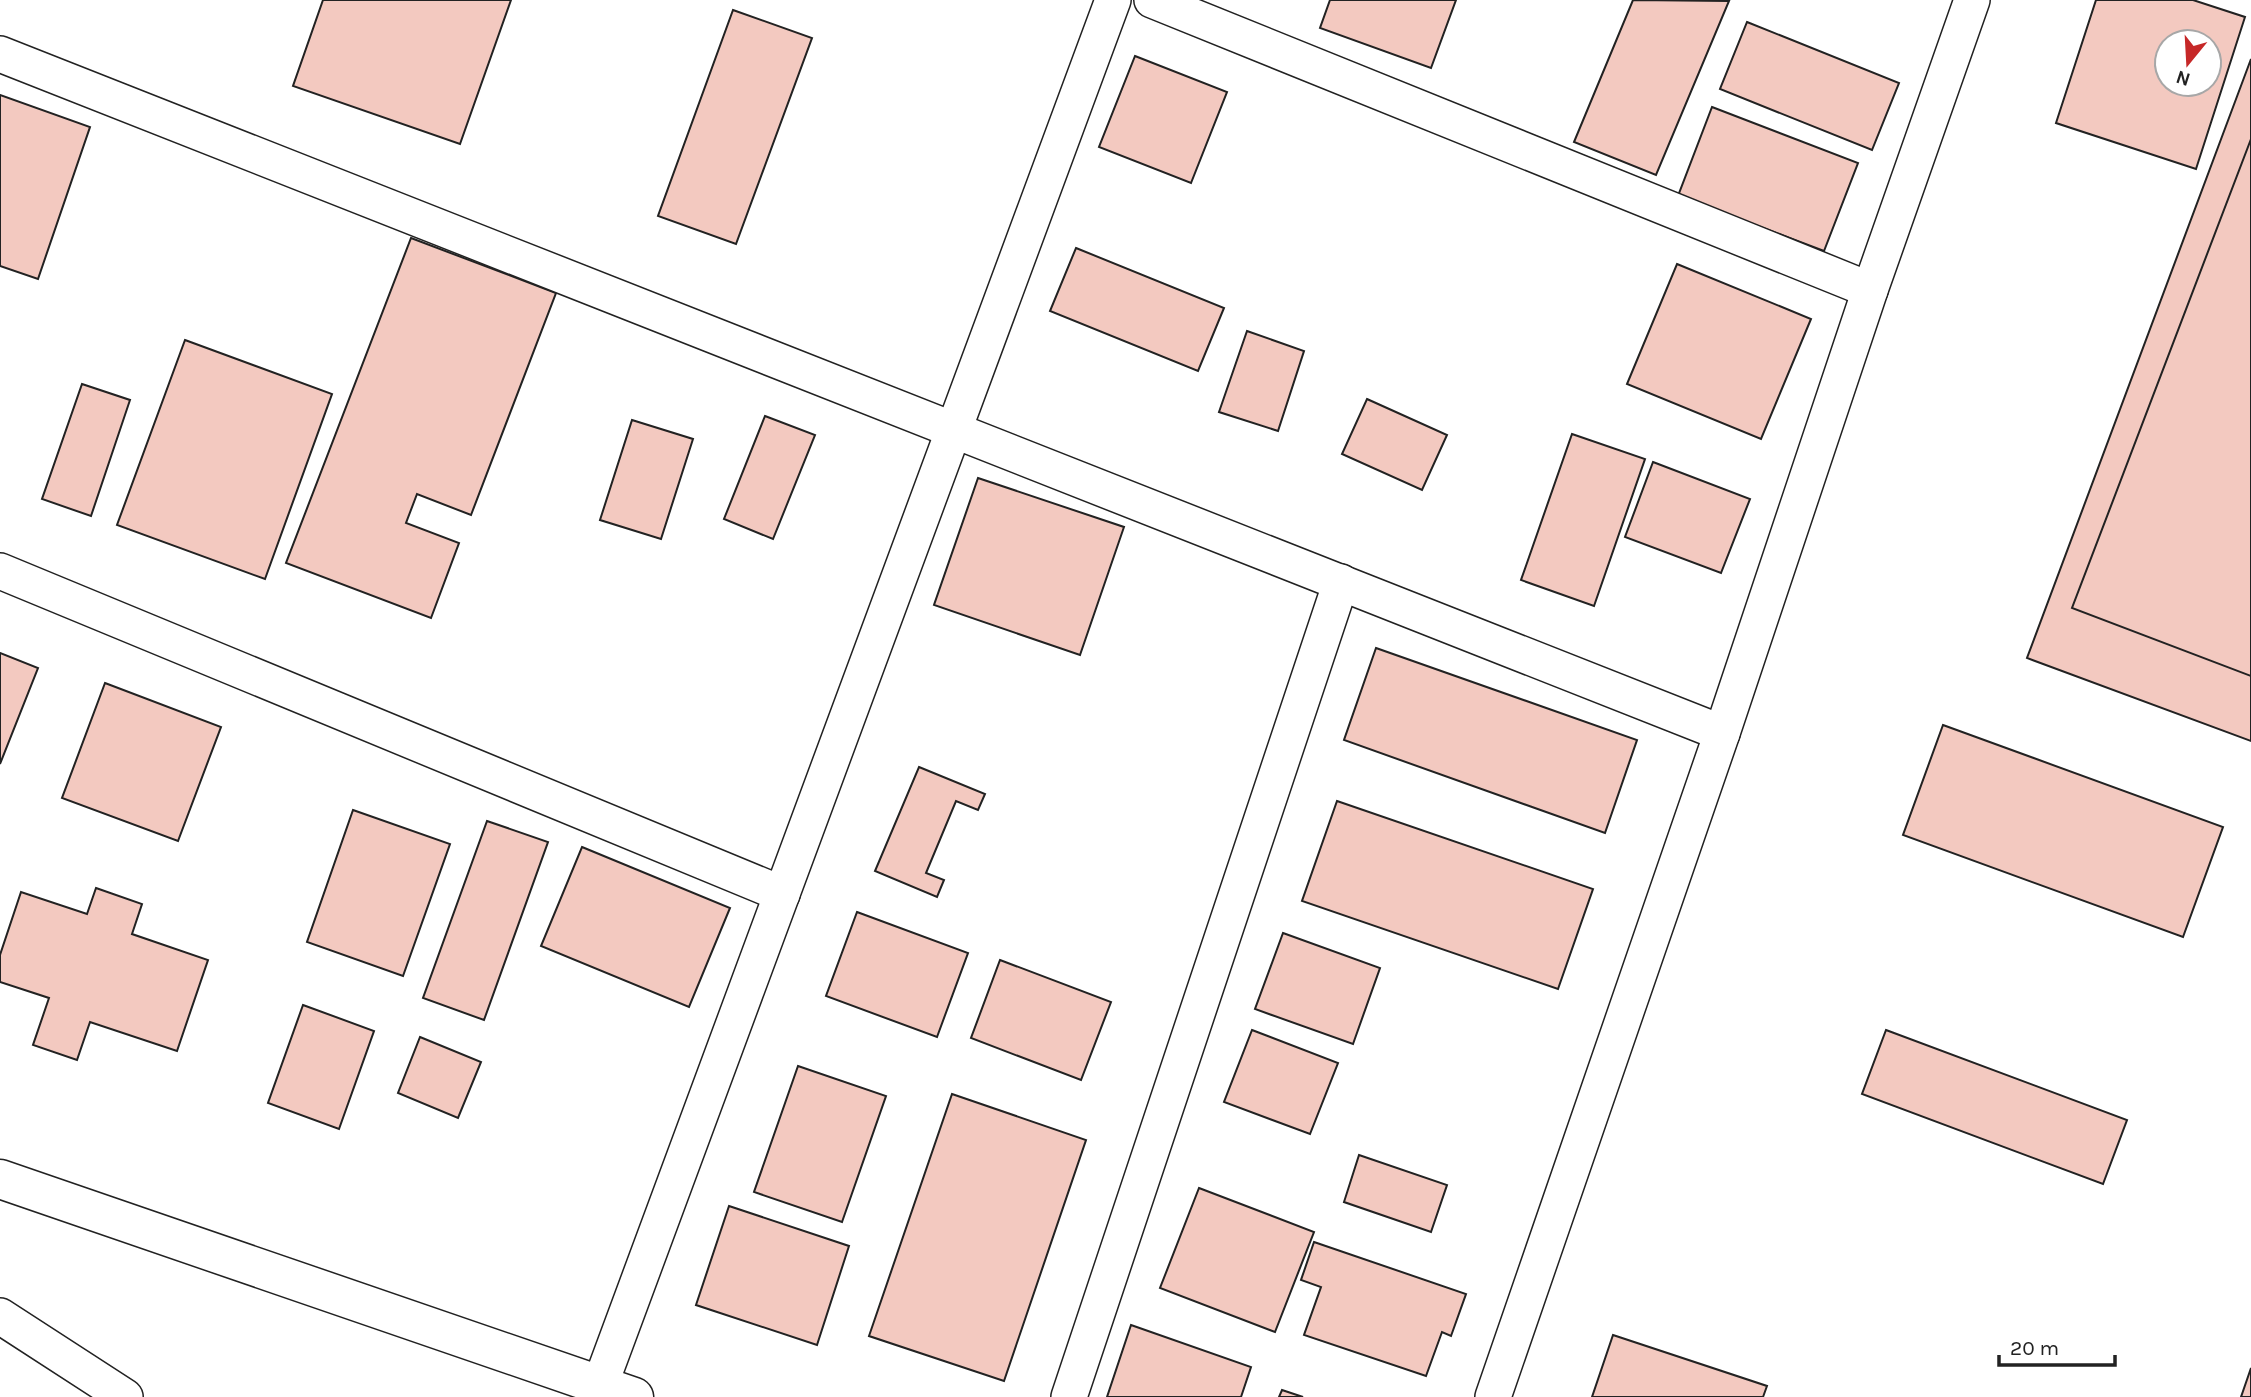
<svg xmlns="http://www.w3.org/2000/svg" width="2251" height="1397" font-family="Karla,sans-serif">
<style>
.building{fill:#f3c9c0;stroke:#222;stroke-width:2;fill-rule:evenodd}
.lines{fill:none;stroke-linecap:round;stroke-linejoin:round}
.street-casing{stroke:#222;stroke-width:38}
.secondary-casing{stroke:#222;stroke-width:41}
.street{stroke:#fff;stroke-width:35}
.secondary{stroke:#fff;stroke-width:38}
</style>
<rect width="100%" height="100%" fill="#fff"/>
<!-- building -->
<g class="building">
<path d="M323,0H511L460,144L293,86Z"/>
<path d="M1330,0H1456L1431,68L1320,28Z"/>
<path d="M1633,0L1729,1L1656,175L1574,142Z"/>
<path d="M2096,0H2193L2245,17L2196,169L2056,123ZM2167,42H2209V84H2167Z"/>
<path d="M733,10L812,38L736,244L658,216Z"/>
<path d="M1747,22L1899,83L1872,150L1720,89Z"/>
<path d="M1135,56L1227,92L1191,183L1099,147Z"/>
<path d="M2251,59V741L2027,658Z"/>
<path d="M0,95L90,127L38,279L0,266Z"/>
<path d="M1712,107L1858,163L1824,251L1678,196Z"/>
<path d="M2251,139V676L2072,608Z"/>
<path d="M411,238L556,293L471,515L417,494L406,523L459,543L431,618L286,563Z"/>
<path d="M1076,248L1224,308L1198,371L1050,311Z"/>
<path d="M1677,264L1811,319L1761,439L1627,384Z"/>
<path d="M1247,331L1304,351L1278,431L1219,412Z"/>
<path d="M185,340L332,394L265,579L117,525Z"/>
<path d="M82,384L130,400L91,516L42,499Z"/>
<path d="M1367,399L1447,435L1422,490L1342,454Z"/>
<path d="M765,416L815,435L773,539L724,519Z"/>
<path d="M632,420L693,439L661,539L600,520Z"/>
<path d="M1572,434L1645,459L1594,606L1521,580Z"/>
<path d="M1653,462L1750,499L1721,573L1625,537Z"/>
<path d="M978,478L1124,527L1080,655L934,605Z"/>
<path d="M1376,648L1637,740L1605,833L1344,740Z"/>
<path d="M0,653L38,668L0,764Z"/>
<path d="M105,683L221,727L178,841L62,798Z"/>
<path d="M1943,725L2223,827L2183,937L1903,835Z"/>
<path d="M919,767L985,794L978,810L956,801L926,873L944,880L937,897L875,871Z"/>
<path d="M1337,801L1593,889L1558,989L1302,901Z"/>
<path d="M353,810L450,844L403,976L307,942Z"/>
<path d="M487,821L548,842L484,1020L423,998Z"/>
<path d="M582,847L730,908L689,1007L541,946Z"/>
<path d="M96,888L142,904L132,934L208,960L177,1051L90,1022L77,1060L33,1045L49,998L0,982V955L21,892L87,914Z"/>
<path d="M857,912L968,953L937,1037L826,996Z"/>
<path d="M1283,933L1380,968L1353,1044L1255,1009Z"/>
<path d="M1000,960L1111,1002L1081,1080L971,1038Z"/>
<path d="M303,1005L374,1031L339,1129L268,1103Z"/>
<path d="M1252,1030L1338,1063L1310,1134L1224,1102Z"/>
<path d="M1886,1030L2127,1120L2103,1184L1862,1094Z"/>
<path d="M420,1037L481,1062L458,1118L398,1093Z"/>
<path d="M798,1066L886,1096L842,1222L754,1192Z"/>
<path d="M952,1094L1086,1140L1004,1381L869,1336Z"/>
<path d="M1359,1155L1447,1185L1431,1232L1344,1202Z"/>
<path d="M1199,1188L1314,1232L1275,1332L1160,1288Z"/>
<path d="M729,1206L849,1246L817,1345L696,1305Z"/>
<path d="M1314,1242L1466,1294L1451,1336L1442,1332L1426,1376L1304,1335L1321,1287L1301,1280Z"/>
<path d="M1131,1325L1251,1367L1241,1397H1107Z"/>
<path d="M1613,1335L1767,1386L1763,1397H1592Z"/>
<path d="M2251,1368V1397H2241Z"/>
<path d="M1282,1390L1303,1397H1279Z"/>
</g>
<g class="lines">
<defs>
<g id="street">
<path d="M1152,0L1870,290"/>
<path d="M0,54L1722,733"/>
<path d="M0,571L782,894"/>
<path d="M0,1316L125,1397"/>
<path d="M600,1385L1113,0"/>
<path d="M1069,1397L1341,582"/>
<path d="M1493,1397L1722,733L1870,290L1972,0"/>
</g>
<path id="secondary" d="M0,1179L634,1397"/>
</defs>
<!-- street casing -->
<use href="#street" class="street-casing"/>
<!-- secondary casing -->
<use href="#secondary" class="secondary-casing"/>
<!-- street -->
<use href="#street" class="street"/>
<!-- secondary -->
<use href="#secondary" class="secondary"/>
</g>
<!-- north arrow -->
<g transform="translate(2188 63) rotate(198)"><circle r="33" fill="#ffffff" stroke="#a7a7a7" stroke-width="2"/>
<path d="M0-5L12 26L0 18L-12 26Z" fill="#c62828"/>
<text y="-10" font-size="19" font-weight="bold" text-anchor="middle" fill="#222222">N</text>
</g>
<!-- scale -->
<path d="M1999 1355v10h116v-10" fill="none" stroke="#222222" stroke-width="3.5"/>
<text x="2010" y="1355" font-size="21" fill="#222222" stroke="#ffffff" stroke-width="5" paint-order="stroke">20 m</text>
</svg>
